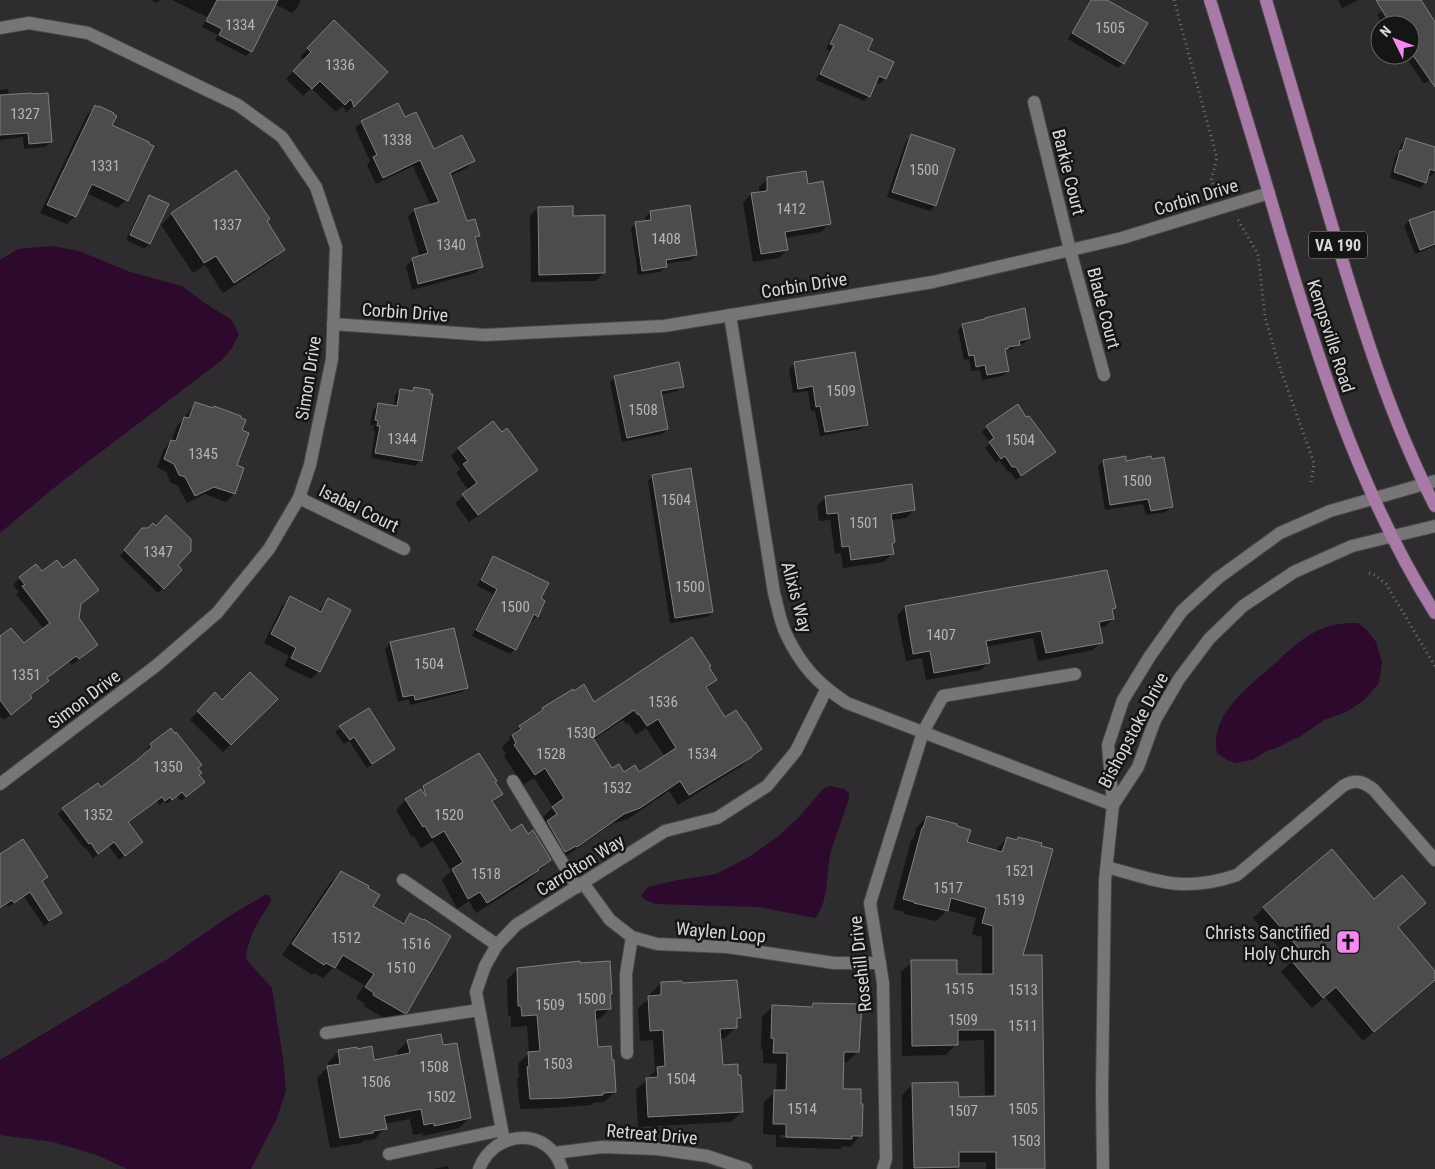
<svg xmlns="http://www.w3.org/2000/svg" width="1435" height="1169" font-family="'Roboto Condensed',sans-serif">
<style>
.water{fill:#2e092e}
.shadow{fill:#0007;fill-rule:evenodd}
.building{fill:#4d4b4d;stroke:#817e81;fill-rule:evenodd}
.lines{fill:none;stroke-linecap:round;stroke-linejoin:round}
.minor-casing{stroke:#494749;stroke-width:14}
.major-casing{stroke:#494749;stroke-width:14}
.path{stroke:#767476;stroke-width:3;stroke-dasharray:1 4;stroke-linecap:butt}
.minor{stroke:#787578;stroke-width:12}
.major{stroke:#a97aa8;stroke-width:12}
.labels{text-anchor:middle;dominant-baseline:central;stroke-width:5;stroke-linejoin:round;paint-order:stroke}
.number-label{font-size:15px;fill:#b6b4b6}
.shield{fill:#161516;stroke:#9e9d9e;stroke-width:1}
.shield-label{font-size:16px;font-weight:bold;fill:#d9d7d9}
.street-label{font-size:18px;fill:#d9d7d9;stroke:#161516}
.poi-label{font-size:18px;fill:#d9d7d9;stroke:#161516;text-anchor:end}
</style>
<rect width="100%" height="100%" fill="#2e2c2e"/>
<!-- water -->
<g class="water">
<path d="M52,246L79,251L130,272L182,286L206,304L231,319L239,334L232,348L222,360L60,483L0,533V260L18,249Z"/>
<path d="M1349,623H1358L1366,629L1376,642L1382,662L1379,683L1363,701L1346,712L1324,720L1301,736L1274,749L1269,750L1252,760L1235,763L1227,760L1217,753C1209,716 1247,688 1271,667C1284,655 1298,641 1313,633C1325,626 1336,624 1349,623Z"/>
<path d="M831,786L844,789L849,793V799C843,816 837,833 831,851C826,870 829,904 815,918L759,907L656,904L645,900L641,896L648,887L678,880L716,874L749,857L777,837L797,819L824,788Z"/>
<path d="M265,895H269L271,899C269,906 265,911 261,917C253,930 247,944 246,959L272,988L283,1059L286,1091L277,1118L251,1169H127L97,1155L53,1142L0,1135V1060L166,960L231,915Z"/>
</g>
<!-- shadow -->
<g class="shadow">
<path d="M150,0H160L157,3Z"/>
<path d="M172,0H256L251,51L246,56L215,40L218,35L202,27L207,17Z"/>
<path d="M275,0H301L297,8L292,13L273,3Z"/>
<path d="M1090,0H1105L1123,63L1118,68L1068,39Z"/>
<path d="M1338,0H1358L1342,8Z"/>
<path d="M1397,0H1419L1435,24V76L1424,84L1404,55H1410V25H1383L1377,15Z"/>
<path d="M334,22L386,72L346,113L343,106L336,112L311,88L303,96L286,79L304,60L300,57Z"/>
<path d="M840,25L866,50L893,62L885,79L880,84L876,82L869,96L864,101L816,80L830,51L826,49L835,30Z"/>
<path d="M8,89L9,96L51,142L45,147L24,149L23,137L0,140V90Z"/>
<path d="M95,107L111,126L126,200L118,208L86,193L75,216L67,224L40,213L87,115Z"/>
<path d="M404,119L433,151L473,161L467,168L450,176L466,223L479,235L474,240L482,266L475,273L412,290L406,266L413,259L420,257L408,217L414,210L431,206L413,166L376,184L367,165L370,161L355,128L362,122Z"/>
<path d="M911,136L935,206L930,211L887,197L906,141Z"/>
<path d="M1406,139L1435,149V172L1431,176L1427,175L1425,183L1420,188L1390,178L1395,157L1398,153L1401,144Z"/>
<path d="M768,179L807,185L829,224L821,232L785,238L787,250L779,258L753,262L743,203L751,194L759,193V187Z"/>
<path d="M150,196L167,205L149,244L144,249L126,240L144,202Z"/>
<path d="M538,208L572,217L604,273L596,281L531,282L530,216Z"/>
<path d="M651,212L696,255L691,260L665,264L666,267L660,272L638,275L631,228L636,223L646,222L645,217Z"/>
<path d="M1435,212V246L1415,254L1404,226L1409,221Z"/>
<path d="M172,214L265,222L284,250L273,260L223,293L205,265L193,273L161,225Z"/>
<path d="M963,325L1029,338L1024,343L1018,345L1013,349L1004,351L1008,370L1003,376L982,380L980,370L971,371L969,359L964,360L958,330Z"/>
<path d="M794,364L867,424L861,429L820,436L815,410L811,411L808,391L793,393L789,369Z"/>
<path d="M615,377L682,386L677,391L660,395L667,429L662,434L622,442L610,382Z"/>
<path d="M414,388L421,460L415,466L371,458L375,431L373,430L374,425H370L373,410L378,404L394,407L395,395L400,390L411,392Z"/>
<path d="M196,403L239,419L240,431L236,466L243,469L234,494L226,502L205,494L187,503L177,485L171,483L166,472L157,467L164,449L171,441L177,426Z"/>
<path d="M1026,419L1054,452L1016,480L1010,472L1007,471L999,460L996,463L985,448L990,443L982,432L987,427Z"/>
<path d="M459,448L537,470L529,478L469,522L455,503L469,491L456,473L460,469L451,456Z"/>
<path d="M1125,458V462L1171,507L1166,512L1146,515L1143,504L1105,510L1098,466L1103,461Z"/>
<path d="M653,476L712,612L707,617L670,623L648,481Z"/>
<path d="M825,498L914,510L906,518L891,520L892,553L884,562L843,568L841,553L835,554L830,520L819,521L817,506Z"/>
<path d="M137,535L181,570L158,593L120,556Z"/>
<path d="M493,558L539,599L537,616L532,621L529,620L515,649L510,654L472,636L493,594L477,586L488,563Z"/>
<path d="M63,570L98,590L80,605L78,618L96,645L72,665L69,662L46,679L47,681L29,696L31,698L24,705L4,720L1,717L0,718V638L23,645L44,629L16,594L19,592L13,585L20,578Z"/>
<path d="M290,598L318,612L328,599L319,671L311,679L284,666L289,656L264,643L282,606Z"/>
<path d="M905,607L1114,608L1111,611L1113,619L1105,627L1099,628L1101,642L1093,650L1038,661L1033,638L986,647L989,662L981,670L926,680L922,658L906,661L897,616Z"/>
<path d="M390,643L467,687L462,692L410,705L409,699L398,702L385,649Z"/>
<path d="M708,668L716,680L706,689L725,719L760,749L740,767L678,805L669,791L628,819L612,824L565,857V856L554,862L537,833L546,824L542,818L553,807L534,778L523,785L504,756L506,754L502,747L510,739L509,737L520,727L535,717L542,709L573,691L594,703ZM623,720L626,724L628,723L636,735L646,728L665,757L639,773L624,774L612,770L593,740Z"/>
<path d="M215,694L222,701L276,699L223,752L190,720Z"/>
<path d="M353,718L394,749L367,768L349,741L344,744L335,732Z"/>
<path d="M151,745L197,768L198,787L181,801L177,796L166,804L164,801L160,805L156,801L127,823L136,846L119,860L109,846L93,858L85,847L84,848L58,814L63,809L101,789L148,752L146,750Z"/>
<path d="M494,782L501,794L492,803L510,833L527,836L550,860L527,881L476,913L469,901L457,909L442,880L451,871L433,841L421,848L414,836L412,837L396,810L406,800L424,787Z"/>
<path d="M927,817L966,843L995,851L1007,838L1016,841L1018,839L1022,956L1044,1169H986V1162H958V1167L956,1169H903L902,1095L913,1084L957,1098H985L984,1040L956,1041V1044L946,1055L902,1056L901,972L912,962L956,975H982V937L972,934L976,918L947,910L936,921L904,914V912L893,909L911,840L914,837L916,828Z"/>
<path d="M0,857L41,882L60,913L55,918L44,926L24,897L8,907L7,905L0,909Z"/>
<path d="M341,872L372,907L401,924L411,915L406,1012L395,1023H393L363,1006L365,1004L356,998L364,985L334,967L323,978L314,973L312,975L282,955L330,883Z"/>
<path d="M1374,901L1424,903L1397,928L1435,973V979L1363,1041L1325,997L1312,1008L1281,972L1291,962L1253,918L1264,908Z"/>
<path d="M517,969L611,993L609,995L610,1009L599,1019L595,1020L597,1048L615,1092L604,1102L593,1103L591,1105L552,1108L520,1109L517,1079L519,1077L518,1064L529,1053L527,1026L511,1027V1016H508L507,980Z"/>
<path d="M661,983L681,984L739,1017L736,1021V1027L725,1038L720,1039L722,1067L742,1112L731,1122L638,1127L636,1090L655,1071L653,1040L640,1041L638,1008L651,997L650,994Z"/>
<path d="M813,1004L858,1052L847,1062H842V1090L860,1136L850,1147L842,1146L840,1149L776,1147V1135L763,1134L764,1102L776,1091L777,1064L763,1063V1049H761L762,1017L772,1007L810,1008ZM780,1135L852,1138L849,1140L780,1138Z"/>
<path d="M408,1041L442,1047L470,1117L459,1128L423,1136V1133L413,1135L410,1119L384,1124L385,1128L375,1139L363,1141L361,1143L330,1148L317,1078L328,1067V1062L338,1052L373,1061L398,1057L397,1052Z"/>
<path d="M448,1166L449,1169H433Z"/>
</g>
<!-- building -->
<g class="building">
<path d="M217,0H278L252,52L219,35L222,29L206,21Z"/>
<path d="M1091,0H1107L1148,23L1124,64L1072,33Z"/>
<path d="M1376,0H1421L1435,22V87L1410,51V25H1391Z"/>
<path d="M334,20L388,72L354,107L351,99L345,105L320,81L312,89L293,71L311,52L307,48Z"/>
<path d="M840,24L873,39L868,50L894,62L886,79L879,76L870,97L820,74L834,45L830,44Z"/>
<path d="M32,93L33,94L48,93L52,142L29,144L28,133L0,135V95Z"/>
<path d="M398,103L405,117L416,112L434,149L462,135L475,161L450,173L467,221L475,219L480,236L475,237L483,267L418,284L412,258L428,253L414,209L439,202L420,160L383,178L373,157L377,155L361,121Z"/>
<path d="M95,105L98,107L99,106L114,113L113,114L117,116L112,125L149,142V144L154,146L128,201L92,184L76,217L47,205Z"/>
<path d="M911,134L955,149L936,206L892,192Z"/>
<path d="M1406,138L1435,147V171L1430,169L1426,183L1394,172L1400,150L1402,151Z"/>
<path d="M236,170L270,219L267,221L285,250L234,283L216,256L204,263L171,213Z"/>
<path d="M806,171L808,184L823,181L831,224L785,232L788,250L761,254L751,193L767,191V177Z"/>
<path d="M149,195L169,204L150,244L130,235Z"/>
<path d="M690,205L697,255L666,260L667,267L642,271L635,222L651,220L650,211Z"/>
<path d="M573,206V216L605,215V273L539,275L538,207Z"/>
<path d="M1435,211V244L1420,250L1409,220Z"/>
<path d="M1025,308L1030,338L1019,341L1020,345L1008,347V349H1005L1009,371L987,375L985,365L976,367L974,355L969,356L962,324L985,319V318Z"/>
<path d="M855,352L868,425L825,432L820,406L816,407L813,386L798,389L794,362Z"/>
<path d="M679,362L684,387L661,391L668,429L627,438L614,376Z"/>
<path d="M414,387L430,390V394H433L422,461L375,453L380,426H377L378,421L375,420L378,403L397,406L400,389L413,391Z"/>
<path d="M195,402L213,408L214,406L241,416V418L246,420L242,430L249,433L237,465L244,468L235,494L214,487L195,496L185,477L179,475L174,464L164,459L171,440L176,441L184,417L189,418Z"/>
<path d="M1018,404L1026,417L1029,416L1056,452L1021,476L1016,467H1012L1005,456L1001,459L989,442L994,438L986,426Z"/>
<path d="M493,421L502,432L507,428L538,470L478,515L462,494L477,483L463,464L468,461L458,448Z"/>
<path d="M1126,456V461L1151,456L1152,459L1164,457L1173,507L1151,511L1148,499L1110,505L1103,460Z"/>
<path d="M691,468L713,612L675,618L652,475Z"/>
<path d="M912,484L915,510L891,514L895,542L892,544L894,554L851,560L849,546L842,547L838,513L827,514L825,496Z"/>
<path d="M166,515L191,539V551L178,565L182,570L164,589L124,550L142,528H148L153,523L156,526Z"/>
<path d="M493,556L549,583L541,598L545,601L538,617L534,614L516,650L476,630L497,589L481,580Z"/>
<path d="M75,559L99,590L81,604L79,618L98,645L79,659L76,656L47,678L49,681L30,695L32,698L11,715L0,700V636L11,628L24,643L50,623L22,586L25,585L19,577L36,564L42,571L57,560L63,568Z"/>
<path d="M1107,570L1116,608L1112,609L1114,619L1099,622L1103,643L1046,653L1041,631L986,641L990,663L934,673L930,651L913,654L905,606Z"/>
<path d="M290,596L321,612L328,598L351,610L320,672L291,658L296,648L271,634Z"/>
<path d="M454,628L468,688L415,700L414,695L403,697L390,642Z"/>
<path d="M692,637L711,666L709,667L717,680L706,687L725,717L736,710L744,722H745L762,749L752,756V757L689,795L680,781L640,808L624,814L577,847L576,846L565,852L547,821L557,814L552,807L564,798L545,768L535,775L514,745L516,743L512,735L521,729L519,726L543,710L542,708L573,689L574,691L584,684L594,702ZM634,710L638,715L639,714L647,726L658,719L676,748L639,772L635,765L624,772L619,764L612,768L593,738Z"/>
<path d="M250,672L278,699L231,745L197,711L215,692L222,700Z"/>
<path d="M369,708L395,749L372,764L354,737L350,740L339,726Z"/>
<path d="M171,728L175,734L176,732L202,765L198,768L202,773L199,775L205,782L186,797L182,792L172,800L170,797L165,801L162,797L128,822L143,842L125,856L114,842L98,854L91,843L89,844L62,808L98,783L101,787L136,761L152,747L150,744Z"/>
<path d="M479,753L497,781L495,782L503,794L492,801L511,831L522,824L528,834L533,830L551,860L538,869L539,870L487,903L480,892L468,899L452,869L463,862L444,831L432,838L425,826L423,827L405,799L421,789L426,796L423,786Z"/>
<path d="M927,816L957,824V826L971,830L967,842L1002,852L1007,837L1017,840L1018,837L1042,843L1041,846L1053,849L1023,955H1042L1045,1169H996V1152H959V1167L914,1168L912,1083L958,1082L959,1097L995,1096V1030H958V1045L912,1046L911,960H957V974H993V926L982,923L986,908L951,898L948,911L914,903V902L903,899L922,828H923Z"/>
<path d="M23,839L48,877L42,881L62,913L49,921L30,892L14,903L12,900L0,908V854Z"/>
<path d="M1332,849L1374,899L1402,875L1426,903L1398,927L1435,971V980L1374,1032L1336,987L1323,998L1291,960L1301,951L1263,907Z"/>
<path d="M341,871L369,886L368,888L380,895L373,906L404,924L410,913L423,920L424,919L451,936L407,1013H404L373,995L374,993L365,987L374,974L343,955L335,968L326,963L324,965L292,944Z"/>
<path d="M580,961V963L610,961L612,994H610L611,1009L595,1010L598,1047L611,1046L612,1060H614L616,1092L603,1093V1095L564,1098L530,1099L527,1067L529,1066L528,1052L540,1051L537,1015L522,1016L521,1006H518L517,968Z"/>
<path d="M737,980L741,1018H737V1028L720,1029L723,1065L738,1064V1075H741L743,1112L648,1117L646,1078L658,1077L657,1067L665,1066L663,1030L650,1031L648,996L661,995V982L682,981V983Z"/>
<path d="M813,1003L862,1004L859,1052H844L843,1089H861V1104H863L862,1136H852V1139L786,1137V1124H773L774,1090H786L787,1053H773L774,1039L771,1038L772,1005L812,1007Z"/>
<path d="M441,1034L443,1045L457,1043L471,1118L434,1126V1123L424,1125L421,1109L384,1116L387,1129L373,1131V1133L340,1138L327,1066L340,1064L338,1050L357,1047V1049L372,1046L374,1060L410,1053L407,1040Z"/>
</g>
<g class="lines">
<defs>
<g id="minor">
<path d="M0,28L29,23L88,33L238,105L282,137L316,187L336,247L332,359L310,465L299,498L269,549L217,613L157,665L0,784"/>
<path d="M1034,102L1070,250L1104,375"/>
<path d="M730,315L774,593C778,607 780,622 786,634C801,666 818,684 847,703L1113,805"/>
<path d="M333,324L485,335L664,326L933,282L1122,238L1269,193"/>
<path d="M299,498L404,549"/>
<path d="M513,781L577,887"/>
<path d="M1113,805L1138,767L1155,720L1179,679L1209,639L1243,606L1294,572L1352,546L1435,526"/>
<path d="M1107,867C1157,881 1184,893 1237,875L1343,786C1355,779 1363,781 1374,790L1435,860"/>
<path d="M403,880L497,945"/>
<path d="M583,883L610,920L632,937L657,944L727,947L834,963H880"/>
<path d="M326,1033L479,1010"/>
<path d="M627,1053L626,974L632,937"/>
<path d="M504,1141L476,992L485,966L497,945L516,925L665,831L717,818L767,786L796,751L826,690"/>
<path d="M554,1153L602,1147L657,1149L707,1156L746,1169"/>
<path d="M389,1154L502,1130"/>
<path d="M479,1169C495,1128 550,1127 562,1169"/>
<path d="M883,1169L886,1159L883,983L870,903L923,732L943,696L1075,674"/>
<path d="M1103,1169L1102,1092L1105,880L1113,805L1108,745L1123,700L1150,656L1182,611L1218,578L1280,533L1330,511L1435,481"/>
</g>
<g id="major">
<path d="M1210,0C1232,71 1254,142 1275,214C1315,351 1358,491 1435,613"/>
<path d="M1266,0C1288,76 1311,152 1333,229C1361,323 1390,418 1435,506"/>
</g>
</defs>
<!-- minor casing -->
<use href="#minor" class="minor-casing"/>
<!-- major casing -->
<use href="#major" class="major-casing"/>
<!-- path -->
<g class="path">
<path d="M1174,0L1217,158L1211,181L1217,191"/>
<path d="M1238,220L1258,254L1265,317L1278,362L1314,463L1311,484"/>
<path d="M1369,573L1375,575L1386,584L1435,666"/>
</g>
<!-- minor -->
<use href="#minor" class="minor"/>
<!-- major -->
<use href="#major" class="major"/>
</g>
<!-- icons -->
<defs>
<symbol id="church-square" viewBox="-11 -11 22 22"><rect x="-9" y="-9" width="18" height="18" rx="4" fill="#f489f1" stroke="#161516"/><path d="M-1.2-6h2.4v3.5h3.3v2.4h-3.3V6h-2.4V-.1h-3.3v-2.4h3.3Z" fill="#111"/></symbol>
</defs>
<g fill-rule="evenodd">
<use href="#church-square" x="1334" y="928" width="28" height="28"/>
</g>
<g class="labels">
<!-- number labels -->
<g class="number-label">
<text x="240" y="25">1334</text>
<text x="1110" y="28">1505</text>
<text x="340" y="65">1336</text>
<text x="25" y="114">1327</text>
<text x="397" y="140">1338</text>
<text x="105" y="166">1331</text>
<text x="924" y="170">1500</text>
<text x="791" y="209">1412</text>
<text x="227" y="225">1337</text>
<text x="666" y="239">1408</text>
<text x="451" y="245">1340</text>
<text x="841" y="391">1509</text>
<text x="643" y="410">1508</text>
<text x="402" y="439">1344</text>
<text x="1020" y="440">1504</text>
<text x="203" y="454">1345</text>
<text x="1137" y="481">1500</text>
<text x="676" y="500">1504</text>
<text x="864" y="523">1501</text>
<text x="158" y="552">1347</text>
<text x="690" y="587">1500</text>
<text x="515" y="607">1500</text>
<text x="941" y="635">1407</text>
<text x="429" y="664">1504</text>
<text x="26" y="675">1351</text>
<text x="663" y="702">1536</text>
<text x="581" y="733">1530</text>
<text x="551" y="754">1528</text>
<text x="702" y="754">1534</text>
<text x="168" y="767">1350</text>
<text x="617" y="788">1532</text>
<text x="98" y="815">1352</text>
<text x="449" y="815">1520</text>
<text x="1020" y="871">1521</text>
<text x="486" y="874">1518</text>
<text x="948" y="888">1517</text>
<text x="1010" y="900">1519</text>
<text x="346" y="938">1512</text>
<text x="416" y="944">1516</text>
<text x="401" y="968">1510</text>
<text x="959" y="989">1515</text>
<text x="1023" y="990">1513</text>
<text x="591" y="999">1500</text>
<text x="550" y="1005">1509</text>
<text x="963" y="1020">1509</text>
<text x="1023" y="1026">1511</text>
<text x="558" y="1064">1503</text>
<text x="434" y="1067">1508</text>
<text x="681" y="1079">1504</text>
<text x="376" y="1082">1506</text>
<text x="441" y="1097">1502</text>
<text x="802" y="1109">1514</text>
<text x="1023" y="1109">1505</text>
<text x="963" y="1111">1507</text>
<text x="1026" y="1141">1503</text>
</g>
<!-- shield labels -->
<rect class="shield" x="1309" y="231.5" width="58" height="27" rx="4"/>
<g class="shield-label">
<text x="1338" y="245">VA 190</text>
</g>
<!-- street labels -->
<g class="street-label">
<text transform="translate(1069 172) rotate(76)">Barkie Court</text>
<text transform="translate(1196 197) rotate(-17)">Corbin Drive</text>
<text transform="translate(804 285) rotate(-9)">Corbin Drive</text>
<text transform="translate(1104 308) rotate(75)">Blade Court</text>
<text transform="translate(405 312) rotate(4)">Corbin Drive</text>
<text transform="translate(1331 336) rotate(72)">Kempsville Road</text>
<text transform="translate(308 378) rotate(-81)">Simon Drive</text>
<text transform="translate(359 508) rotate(26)">Isabel Court</text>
<text transform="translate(797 597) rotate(75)">Alixis Way</text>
<text transform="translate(84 699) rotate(-37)">Simon Drive</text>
<text transform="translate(1133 730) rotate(-62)">Bishopstoke Drive</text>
<text transform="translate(580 865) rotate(-32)">Carrolton Way</text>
<text transform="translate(721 932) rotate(5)">Waylen Loop</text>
<text transform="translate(860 964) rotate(-96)">Rosehill Drive</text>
<text transform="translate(652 1134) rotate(5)">Retreat Drive</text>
</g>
<!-- poi labels -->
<g class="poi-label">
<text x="1330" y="932">Christs Sanctified<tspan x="1330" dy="21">Holy Church</tspan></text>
</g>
</g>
<!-- north arrow -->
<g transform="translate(1395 40) rotate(312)"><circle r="24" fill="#161516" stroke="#646364"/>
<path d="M0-4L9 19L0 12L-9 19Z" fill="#f489f1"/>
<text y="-8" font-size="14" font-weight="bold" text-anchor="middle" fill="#d9d7d9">N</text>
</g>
</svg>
